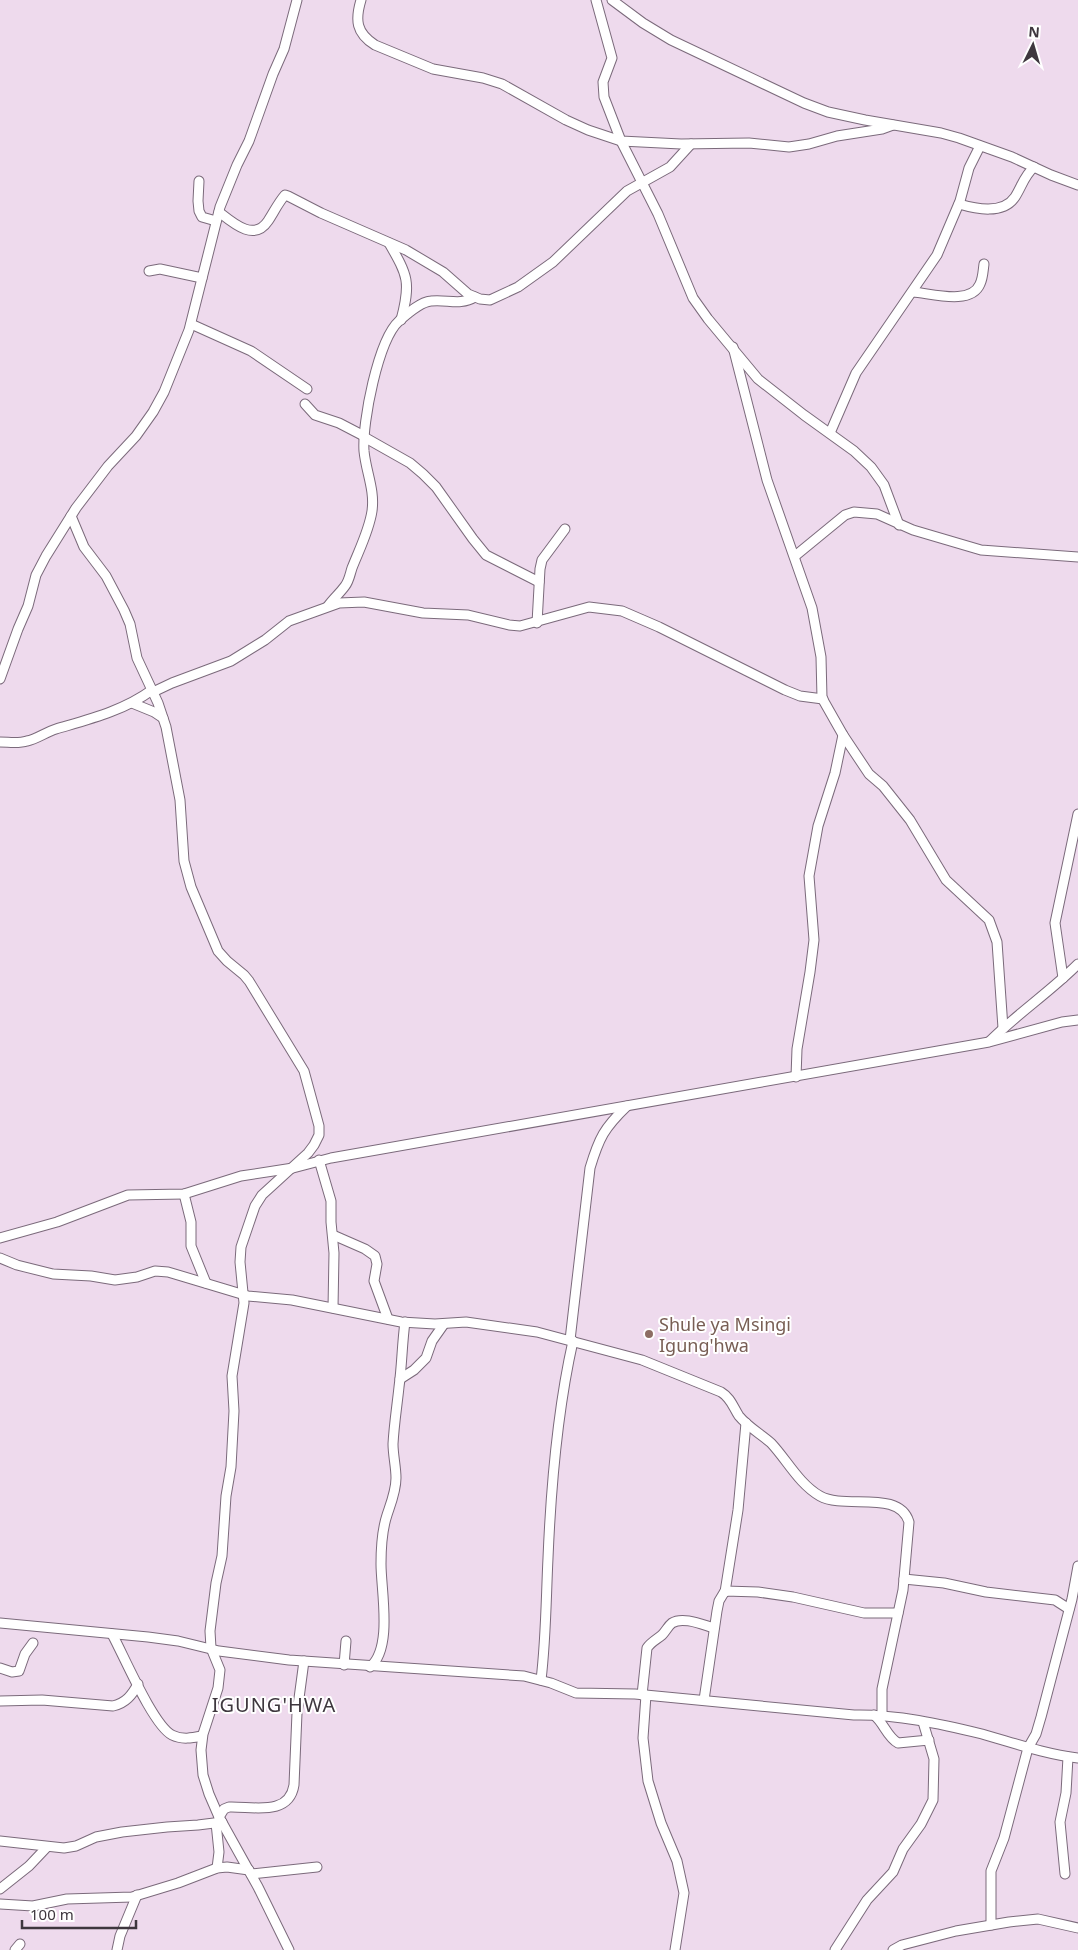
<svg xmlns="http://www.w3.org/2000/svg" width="1078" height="1950" font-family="'Noto Sans',sans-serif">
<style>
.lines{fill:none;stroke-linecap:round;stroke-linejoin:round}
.minor-casing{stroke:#7b6a7b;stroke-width:11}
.minor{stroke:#fff;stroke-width:9}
.education-dot{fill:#8d6e63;stroke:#fff;stroke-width:2}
.labels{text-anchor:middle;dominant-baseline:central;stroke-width:4;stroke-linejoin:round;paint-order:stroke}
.education-label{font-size:18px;fill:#785e54;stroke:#fff;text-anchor:start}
.quarter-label{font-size:20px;letter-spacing:1px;fill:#3e373e;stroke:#fff}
</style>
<rect width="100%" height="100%" fill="#eedaed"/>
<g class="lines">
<defs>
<g id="minor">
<path d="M361,0C355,20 356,33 375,45L433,69L483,78L502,84L566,120L588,130L621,141L681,144L749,143L789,147L809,144L837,136L882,129L893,125"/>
<path d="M596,0L612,58L603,82L604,97L621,141L658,214L693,298L708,319L758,379L804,415L854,451L871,467L884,485L899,525"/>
<path d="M612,0L643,23L671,40L804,103L828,112L865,120L941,133L959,138L1012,157L1051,175L1078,185"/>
<path d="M199,181L198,201L199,211L202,217L216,221"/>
<path d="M959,204C976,209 1003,215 1015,197C1022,186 1024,176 1034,167"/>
<path d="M219,212C233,223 254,242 268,221C274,212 278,203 285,195L288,196L321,213L406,250L443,272L468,294L480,299L490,300L518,287L553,262L627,191L670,167L691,144"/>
<path d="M389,243C408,276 411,282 401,320"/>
<path d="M149,271L160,269L202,278"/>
<path d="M913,292C930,293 971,306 980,284C983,278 983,271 984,264"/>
<path d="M191,324L251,351L307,389"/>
<path d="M733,347L767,480L812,608L821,657L822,698L843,735L869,774L883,786L910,820L946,880L989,920L997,942L1003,1028"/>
<path d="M305,404L315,415L339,423L364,436"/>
<path d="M830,433L856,373L937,255L960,201L969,168L980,146"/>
<path d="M364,437L410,463L423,474L436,487L473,539L486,555L539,582"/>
<path d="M71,516L84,547L106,576L124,610L130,624L137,658L158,703L166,727L180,800L184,861L191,887L218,951L227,961L244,975L249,981L304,1071L319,1126V1135L314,1145L308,1153L262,1195L255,1206L241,1247L240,1262L244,1303L232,1376L234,1411L231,1467L226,1496L222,1556L216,1583L210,1631L211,1648L220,1670L218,1688L203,1734L201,1750L203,1775L209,1794L219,1817L258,1887L289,1950"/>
<path d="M795,556L845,515L854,512L877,514L913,530L981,550L1078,557"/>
<path d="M328,606C333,599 340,593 345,586C349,581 350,574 352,568C359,550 369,531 372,511C375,490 366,472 364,451C362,423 378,340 399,321C407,314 420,302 431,301C447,299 460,306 475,297"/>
<path d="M537,623L540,569L542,560L565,529"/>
<path d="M0,679L18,629L28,606L36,575L46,556L76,508L108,466L136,436L153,412L164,392L189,330L220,207L237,165L249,141L273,74L284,49L297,0"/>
<path d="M153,692L172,683L231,661L265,640L289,621L339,603L364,602L423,613L468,615L509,625L520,626L589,607L622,611L659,627L785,690L800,696L823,699"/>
<path d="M132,703L154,712L163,718"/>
<path d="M0,742C9,742 18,744 27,741C37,739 46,732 56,729C90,719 123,711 152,690"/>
<path d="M1063,978L1055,923L1078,814"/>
<path d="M990,1041C1018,1013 1050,992 1078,964"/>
<path d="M796,1077L797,1049L810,972L814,940L809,876L818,826L835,773L843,735"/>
<path d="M319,1160L331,1201V1222L334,1253L333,1308"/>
<path d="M184,1194L191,1222V1246L206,1283"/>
<path d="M333,1235L365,1249L375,1256L377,1264L374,1281L388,1319"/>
<path d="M0,1238L57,1222L128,1195L184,1194L241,1176L293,1168L331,1158L989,1042L1062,1022L1078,1020"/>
<path d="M0,1258L17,1265L53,1274L91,1276L115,1280L137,1277L155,1271L168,1272L248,1296L292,1300L401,1322L435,1324L466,1322L537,1332L642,1360L721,1392C731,1398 733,1407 739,1416C748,1427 761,1434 771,1443C787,1460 799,1484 820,1496C845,1510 899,1489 909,1522L903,1590L882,1689V1715"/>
<path d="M570,1340L590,1168C599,1138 604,1128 627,1106"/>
<path d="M400,1379L414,1370L426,1358L432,1341L444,1324"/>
<path d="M904,1579L944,1583L986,1592L1055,1600L1069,1609"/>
<path d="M725,1592L738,1510L746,1423"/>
<path d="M0,1623L148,1637L178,1641L219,1651L289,1660L524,1676L551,1683L576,1693L635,1694L854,1715C896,1714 941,1724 982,1734C1014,1743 1045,1754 1078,1758"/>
<path d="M112,1634C124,1656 153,1725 172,1735C182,1740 192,1738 202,1736"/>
<path d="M344,1665L346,1641"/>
<path d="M370,1667C393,1648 381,1591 381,1564C381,1548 382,1530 387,1515C391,1503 396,1491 396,1478C396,1467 393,1455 393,1444C394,1425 397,1406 399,1387C402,1365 402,1344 405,1322"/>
<path d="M0,1668L12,1672L19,1671L25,1654L33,1643"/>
<path d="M541,1680C546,1639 546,1599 548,1558C551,1485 557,1412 573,1341"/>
<path d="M642,1695L647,1648C651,1642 656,1640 662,1635C666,1631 668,1626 672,1623C683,1616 703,1625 714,1628"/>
<path d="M646,1695L643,1738L648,1781L661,1823L677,1861L684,1893L675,1950"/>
<path d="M704,1700L717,1611L719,1601L725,1591L758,1592L793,1597L864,1613H898"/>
<path d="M0,1701L42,1700L113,1706C126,1703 132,1695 138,1684"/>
<path d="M874,1715C884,1723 887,1737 898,1743L929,1740"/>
<path d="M219,1817L224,1809L229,1807C252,1806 289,1817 294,1785L297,1713L304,1661"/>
<path d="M216,1823L219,1852L217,1868"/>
<path d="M0,1841L64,1848L76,1846L96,1837L122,1832L167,1827L198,1825L222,1822"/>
<path d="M251,1874L317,1867"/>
<path d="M1065,1874L1060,1822L1066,1793L1068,1757"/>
<path d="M0,1889L29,1866L47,1847"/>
<path d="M0,1904L33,1906L67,1899L132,1897L178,1883L217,1868L227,1867L249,1870"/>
<path d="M991,1925V1871L1004,1838L1028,1748L1036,1734L1041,1717L1072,1599L1078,1566"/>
<path d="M15,1950L20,1944"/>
<path d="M117,1950L120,1936L137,1895"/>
<path d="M835,1950L867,1900L893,1872L903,1849L921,1824L933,1800L934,1759L923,1722"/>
<path d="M893,1950L902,1945L956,1931L1009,1922L1038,1919L1078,1928"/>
</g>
</defs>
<!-- minor casing -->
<use href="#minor" class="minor-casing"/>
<!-- minor -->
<use href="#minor" class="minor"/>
</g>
<!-- markers -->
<circle class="education-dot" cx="649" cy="1334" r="5"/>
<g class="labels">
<!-- education labels -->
<g class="education-label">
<text x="659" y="1324">Shule ya Msingi<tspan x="659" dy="21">Igung'hwa</tspan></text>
</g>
<!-- quarter labels -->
<g class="quarter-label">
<text x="274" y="1704">IGUNG'HWA</text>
</g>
</g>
<!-- north arrow -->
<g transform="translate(1033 45) rotate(5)" stroke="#ffffff" stroke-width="4" paint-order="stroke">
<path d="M0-4L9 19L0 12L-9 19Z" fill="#3e373e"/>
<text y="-8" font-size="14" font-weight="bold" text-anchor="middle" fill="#3e373e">N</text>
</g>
<!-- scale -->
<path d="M22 1920v8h114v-8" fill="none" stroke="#3e373e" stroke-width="2.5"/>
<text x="30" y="1920" font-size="15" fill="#3e373e" stroke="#ffffff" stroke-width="4" paint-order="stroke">100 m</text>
</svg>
